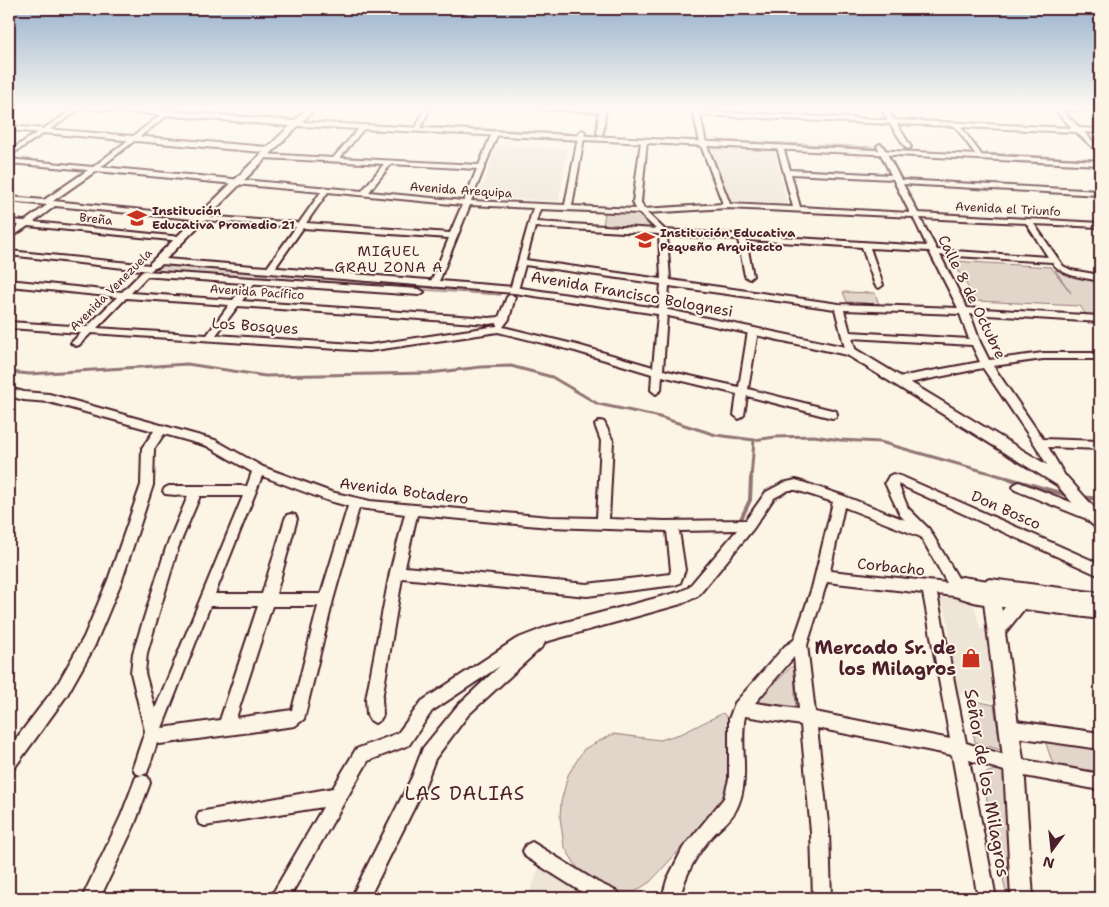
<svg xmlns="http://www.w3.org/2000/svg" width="1109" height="907" font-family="'Shantell Sans',sans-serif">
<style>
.built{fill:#eee5d7}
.green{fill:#e2d5ca;stroke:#967a7a}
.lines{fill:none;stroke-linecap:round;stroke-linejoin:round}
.stream-far1{stroke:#917474;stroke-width:3}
.stream{stroke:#917474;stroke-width:4}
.minor-casing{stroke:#4a1f2b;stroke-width:4}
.tertiary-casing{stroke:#4a1f2b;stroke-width:4}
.minor{fill:#fcf5e5;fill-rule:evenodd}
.tertiary{fill:#fcf5e5;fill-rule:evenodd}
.labels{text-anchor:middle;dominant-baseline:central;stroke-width:4;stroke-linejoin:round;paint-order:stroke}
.far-street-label{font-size:12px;fill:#4a1f2b;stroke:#fcf5e5}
.far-poi-label{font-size:12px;font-weight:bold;fill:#4a1f2b;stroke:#fcf5e5;text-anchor:start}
.far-neighbourhood-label{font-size:14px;letter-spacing:1px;fill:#4a1f2b;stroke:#fcf5e5}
.street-label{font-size:15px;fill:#4a1f2b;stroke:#fcf5e5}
.near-poi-label{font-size:18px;font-weight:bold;fill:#4a1f2b;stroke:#fcf5e5;text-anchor:end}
.near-street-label{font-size:18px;fill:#4a1f2b;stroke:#fcf5e5}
.near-neighbourhood-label{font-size:19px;letter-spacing:1px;fill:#4a1f2b;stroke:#fcf5e5}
</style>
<rect width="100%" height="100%" fill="#fcf5e5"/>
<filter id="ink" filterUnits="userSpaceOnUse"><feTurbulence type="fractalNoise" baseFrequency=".02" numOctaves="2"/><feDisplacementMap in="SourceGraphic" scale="10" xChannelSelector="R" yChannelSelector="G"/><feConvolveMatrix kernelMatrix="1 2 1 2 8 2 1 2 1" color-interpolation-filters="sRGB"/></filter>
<g filter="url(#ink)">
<!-- built -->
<g class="built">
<path d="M497,145L567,149L559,201L479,197Z"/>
<path d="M711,147L774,150L787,203L741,201L729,203Z"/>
<path d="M939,596L973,601L980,628L990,630L993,702L956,693L947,617Z"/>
<path d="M540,865L597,898H528Z"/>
</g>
<!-- green -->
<g class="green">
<path d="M429,126L570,133L569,136L427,129Z"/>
<path d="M716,140L874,147L875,150L716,143Z"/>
<path d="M985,153L1099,159L1100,162L987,156Z"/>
<path d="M605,212L641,214L649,225L650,230L603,227Z"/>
<path d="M953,261L1051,267L1071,293L1055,270L1100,278V317H1088L1080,306L976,301Z"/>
<path d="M164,263L501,295L155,273Z"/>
<path d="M843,292L875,293L879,304L847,302Z"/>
<path d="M791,667H794L796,710L755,703Z"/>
<path d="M971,700L994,705L1001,750L975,742L968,705Z"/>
<path d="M723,713L732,723L731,774L725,795L710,817L650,882L634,892L617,891L594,882L578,869L564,846L560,817L561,802L568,775L584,749L613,734L660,740L683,733Z"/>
<path d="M1044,738L1100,747V772L1053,764Z"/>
<path d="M1000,769L1011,778L1024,898H1007L982,775L991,771Z"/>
</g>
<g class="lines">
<!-- stream-far1 -->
<g class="stream-far1">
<path d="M9,372L30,374L187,364L265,376L430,373L481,367L511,366L552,377L598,404L656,416L716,435L754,440L776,437L814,436L840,440L880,442L1011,479"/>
<path d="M751,479L754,440"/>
</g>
<!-- stream -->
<g class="stream">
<path d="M1007,478L1067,495"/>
<path d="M1081,497L1100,499"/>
<path d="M741,519L750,500L751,478"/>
</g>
<defs>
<g id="minor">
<path d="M77,107H84L9,156V151Z"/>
<path d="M171,107H178L101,167L362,191L384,164L263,158L260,156L263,154L333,158L362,125L365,127L340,158L479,165L492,133L495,131L498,133L471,201L565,205L579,132L582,130L585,132L572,206L636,209L633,202L641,141L644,139L647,141L641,202L644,209L723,204L700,143L692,107H698L699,111L888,120L880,107H886L894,120L1072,128L1052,107H1100V110L1060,109L1080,128L1100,129V133L1084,132L1100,149V154L1076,132L961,127L983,157L980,159L978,158L955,126L897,124L911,147L908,149L906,148L890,124L700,115L706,143L730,204L793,207L777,147L780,145L783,147L790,170L891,175L877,146L880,144L883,146L901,180L1100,191V195L903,184L918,213L1100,223V227L1034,224L1063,266L1071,270L1100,275V281C1083,277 1062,277 1052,262L940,255L967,308L1100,316V322L970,314L980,342L989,360L1043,353H1100V359H1043L993,366L1043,439L1100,441V449L1048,447L1068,481L1066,484H1058L1036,446L983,368L899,385L894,381L899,377L980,362L972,345L852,338L856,352L851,355L846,352L835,309L669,286L663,370L739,387L748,331L753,328L756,329L758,331L748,389L836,411L837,414L836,417L832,418L747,396L744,415L739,419L734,415L737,394L662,376L661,390L656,394L651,390L652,374L575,351L498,332L369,351L91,333L79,345L76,346L71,343L81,333L9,328V322L87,327L117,297L9,286V280L122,292L142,272L145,271L149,274L131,293L233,300L248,280L251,279L255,282L242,301L489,318L499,317L507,297L511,294L515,297L509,319L503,327L577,345L653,367L661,284L525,265L518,290L514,293L511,292L510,290L533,208L470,205L438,284L434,287L430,284L449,238L303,228L273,271L270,272L266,269L296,227L203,220L55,206L34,222L181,237L185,239L181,241L28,226L9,239V233L19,225L9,224V220L25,221L47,205L9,201V197L44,200L88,170L9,163V159L93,167ZM391,164L477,169L464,201L369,192ZM96,171L321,192L299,223L203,216L53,201ZM791,174L893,179L910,213L800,207ZM328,192L462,205L450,233L306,223ZM727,208L913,217L927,246L665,230L647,213ZM540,209L639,213L656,229L536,222ZM920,218L1026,223L1048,257L937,250ZM535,227L659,234L661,279L526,260ZM667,235L738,239L745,276L749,279L753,276L746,240L862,247L875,285L879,288L883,285L870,248L929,251L958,308L839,304L670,280ZM126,298L229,305L207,335L97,328ZM238,306L489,324L497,323V326L369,345L216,335ZM844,310L960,314L969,339L850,332Z"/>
<path d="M425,107H431L419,130H415Z"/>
<path d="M538,107H606L603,133L600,135L597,133L599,112L541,109Z"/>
<path d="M9,251L150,265L154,268L150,271L9,255Z"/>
<path d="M9,388L24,392L49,394L215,440L263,467L331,492L370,501L550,517L597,518L601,441L595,425L600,421L604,422L613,441L609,519L665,521L746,520L766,492L783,483L796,480L844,496L905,520L900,515L885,483L889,476L893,474L903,477L1100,564V576L898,484L908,508L929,529L958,578L962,577L995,582L997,586L995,590L991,592L998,594L1000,598L998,602C983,608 967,599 954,596C948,595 942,595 937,594L966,743L1014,758L1100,774V790L1014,774L969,760L996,898H978L952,755L817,728L829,832L831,898H813L811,832L801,725L745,716C739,747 751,778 737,808C732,819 722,826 714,834C697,853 685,874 680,898H662L667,880L683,848L724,798L729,779V719L735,703L785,646L794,640L812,588L833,502L796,490H789L774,498L753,529L698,596L681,604L545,642L543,646L468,715L435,759L424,788L369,898H351L412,777L423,748L458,705L500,666L432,711L409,745L368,761L289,898H270L323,807L205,826L199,824L197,818L199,812L333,788L356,749L398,733L422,701L516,639L547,627L679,592L688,588L737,530L679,531L685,570L680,583L675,585L587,596L402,578L382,699L383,715L380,720L375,723L370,720L367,715L366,699L390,572L405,514L359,508L333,600L304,719L295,726L160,744L157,743L147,773L141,775L135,773L133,767L145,731L131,673L133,653L166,548L188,496L165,494L163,491L165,488L169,486H247L252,472L207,446L164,434L154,449L153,485L122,580L94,647L67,695L15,767L9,769V748L57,685L84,637L108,580L141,485L142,448L154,431L49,402L24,400L9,396ZM262,476L326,500L348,506L321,594H276L297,519L295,515L291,514L287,515L285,519L262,594H215ZM200,496H243L155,709L145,673L147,653L178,548ZM844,507L921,537L947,583L830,571ZM417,515L550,527L667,531L671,570L670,574L587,584L405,567ZM827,582L923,593L950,739L815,712L807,645ZM210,606H258L220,720L162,728ZM272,606H318L292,710L236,718ZM794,657L799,709L755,703Z"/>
<path d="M1019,482L1096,512L1098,516L1096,520L1092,521L1015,490L1013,487L1015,484Z"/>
<path d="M1009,720L1100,733V749L1009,736L1004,733L1001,728L1004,723Z"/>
<path d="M142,775L148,777L150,783L134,826L100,898H82L121,816L136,777Z"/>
<path d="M532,842L597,882L618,892L621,898H593L585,894L526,857L523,851L526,845Z"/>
</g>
<g id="tertiary">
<path d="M89,107H120L294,121L309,107H317L302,122L1100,161V165L298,126L166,259L514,287L664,309L855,349L1067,477L1100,514V529L1095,527L1087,520L1057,485L847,355L664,315L514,293L161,264L158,267H150V263L263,152L9,130V126L268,147L290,126L93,109Z"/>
<path d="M145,271L419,289L424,292L419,295L141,276L140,274Z"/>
<path d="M990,579L1100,593V619L1024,609L1005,633L1024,766L1033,898H1011L1004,766L982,586L984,581ZM1001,607H1005L1002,611Z"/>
</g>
</defs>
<!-- minor casing -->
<use href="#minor" class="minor-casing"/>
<!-- tertiary casing -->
<use href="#tertiary" class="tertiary-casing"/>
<!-- minor -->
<use href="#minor" class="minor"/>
<!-- tertiary -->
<use href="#tertiary" class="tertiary"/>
</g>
</g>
<!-- sky -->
<linearGradient id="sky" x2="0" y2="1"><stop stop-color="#98b1cd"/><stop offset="0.46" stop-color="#fefaf3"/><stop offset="1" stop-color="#fefaf3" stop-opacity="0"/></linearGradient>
<rect width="1109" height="234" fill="url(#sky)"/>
<!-- icons -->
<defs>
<symbol id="school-bare" viewBox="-9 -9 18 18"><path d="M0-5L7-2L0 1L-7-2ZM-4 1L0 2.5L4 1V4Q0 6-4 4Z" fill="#c8321e" stroke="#fcf5e5" stroke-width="2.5" paint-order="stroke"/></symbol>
<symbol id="shop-bare" viewBox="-9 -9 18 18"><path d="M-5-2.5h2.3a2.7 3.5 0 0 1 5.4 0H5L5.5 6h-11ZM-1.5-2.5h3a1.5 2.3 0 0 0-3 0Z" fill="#c8321e" stroke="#fcf5e5" stroke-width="2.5" paint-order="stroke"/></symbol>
</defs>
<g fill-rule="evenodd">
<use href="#school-bare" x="123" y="204" width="28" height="28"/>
<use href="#school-bare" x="631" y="226" width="28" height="28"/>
<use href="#shop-bare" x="957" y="644" width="28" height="28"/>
</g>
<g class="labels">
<!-- far-street labels -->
<g class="far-street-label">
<text transform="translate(461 190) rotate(4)">Avenida Arequipa</text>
<text transform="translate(1008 209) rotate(3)">Avenida el Triunfo</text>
<text transform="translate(96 219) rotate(6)">Breña</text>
<text transform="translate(111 290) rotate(-45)">Avenida Venezuela</text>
<text transform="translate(257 292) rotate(4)">Avenida Pacífico</text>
</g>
<!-- far-poi labels -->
<g class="far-poi-label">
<text x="152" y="211">Institución<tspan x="152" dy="14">Educativa Promedio 21</tspan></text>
<text x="660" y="233">Institución Educativa<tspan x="660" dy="14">Pequeño Arquitecto</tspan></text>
</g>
<!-- far-neighbourhood labels -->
<g class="far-neighbourhood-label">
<text x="389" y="251">MIGUEL<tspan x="389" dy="16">GRAU ZONA A</tspan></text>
</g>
<!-- street labels -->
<g class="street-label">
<text transform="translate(632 294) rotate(10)">Avenida Francisco Bolognesi</text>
<text transform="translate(972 297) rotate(64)">Calle 8 de Octubre</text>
<text transform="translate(255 326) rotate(4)">Los Bosques</text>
<text transform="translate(404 491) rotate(7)">Avenida Botadero</text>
<text transform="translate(1006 510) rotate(24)">Don Bosco</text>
<text transform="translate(891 567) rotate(6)">Corbacho</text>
</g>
<!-- near-poi labels -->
<g class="near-poi-label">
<text x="956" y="648">Mercado Sr. de<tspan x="956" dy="21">los Milagros</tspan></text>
</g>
<!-- near-street labels -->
<g class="near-street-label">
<text transform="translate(987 783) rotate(80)">Señor de los Milagros</text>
</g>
<!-- near-neighbourhood labels -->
<g class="near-neighbourhood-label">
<text x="465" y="793">LAS DALIAS</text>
</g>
</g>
<!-- margin -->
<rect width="1109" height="907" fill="none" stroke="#fcf5e5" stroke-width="30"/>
<rect x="15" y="15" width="1079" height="877" fill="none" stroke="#4a1f2b" stroke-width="2" filter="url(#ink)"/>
<!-- north arrow -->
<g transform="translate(1052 850) rotate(195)" stroke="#fcf5e5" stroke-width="4" paint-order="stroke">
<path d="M0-4L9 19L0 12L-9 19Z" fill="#4a1f2b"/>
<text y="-8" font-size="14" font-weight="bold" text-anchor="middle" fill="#4a1f2b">N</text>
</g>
</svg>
